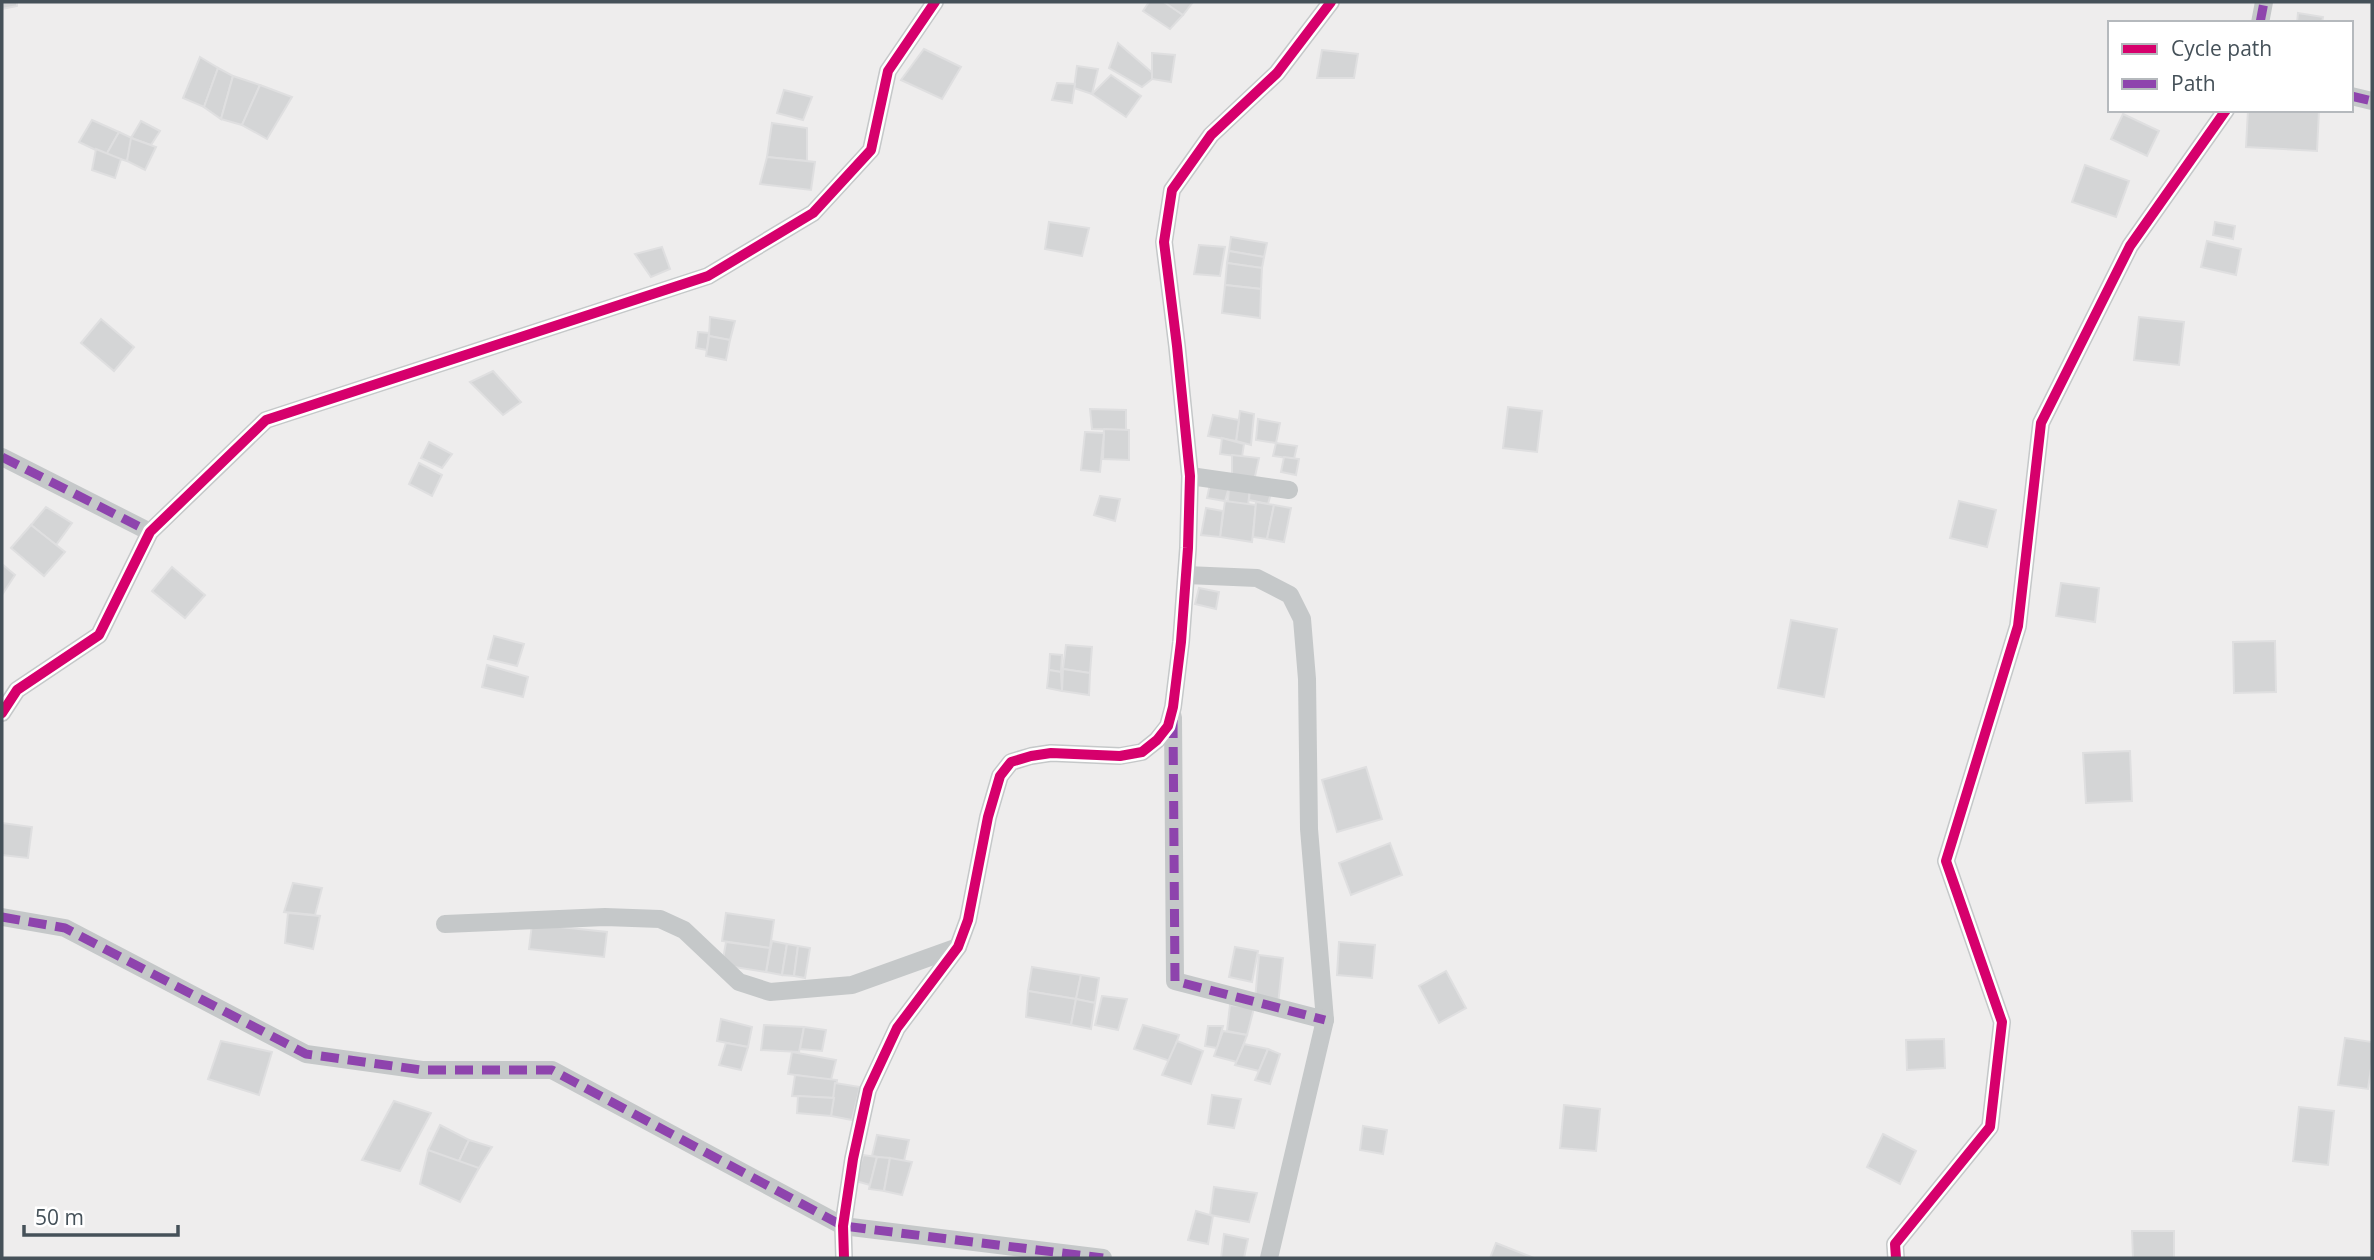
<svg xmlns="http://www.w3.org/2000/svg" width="2374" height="1260" font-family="'Open Sans',sans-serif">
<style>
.building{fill:#d4d5d6;stroke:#dfdfe0;stroke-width:2}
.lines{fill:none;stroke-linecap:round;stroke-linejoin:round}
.minor{stroke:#c5c8c9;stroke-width:18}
.quiet{stroke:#8e44ad;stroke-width:9;stroke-dasharray:18 9;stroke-linecap:butt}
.cycleway-casing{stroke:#fff;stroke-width:15}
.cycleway{stroke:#d6006c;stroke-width:10}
</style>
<rect width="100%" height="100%" fill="#eeeded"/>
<!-- building -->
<g class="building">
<path d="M2,2H17V6L2,9Z"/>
<path d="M1149,2H1164L1183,15L1170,29L1143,11Z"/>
<path d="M1164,2H1193L1183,15Z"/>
<path d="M2298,13L2323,17L2322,23H2297Z"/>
<path d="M1118,43L1156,76L1142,87L1109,68Z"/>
<path d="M924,49L961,67L942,99L901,80Z"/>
<path d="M1322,50L1358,54L1354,78H1317Z"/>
<path d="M1152,53L1175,55L1171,82L1152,79Z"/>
<path d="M200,57L218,68L204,107L183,98Z"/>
<path d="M1077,66L1098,69L1092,94L1074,88Z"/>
<path d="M218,68L233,76L221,119L204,107Z"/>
<path d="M1111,75L1141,96L1126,117L1092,94Z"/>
<path d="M233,76L260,85L242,125L221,119Z"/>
<path d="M1057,83L1075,84L1072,103L1052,100Z"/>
<path d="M260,85L292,97L267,139L242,125Z"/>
<path d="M784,90L812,97L803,120L777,113Z"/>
<path d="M2248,110H2319L2317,151L2246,147Z"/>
<path d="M2123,114L2159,131L2147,156L2111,139Z"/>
<path d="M92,120L119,132L106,155L79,142Z"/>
<path d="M141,121L160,131L151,145L131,138Z"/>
<path d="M772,123L807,128V161L767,157Z"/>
<path d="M119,132L134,139L127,161L106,155Z"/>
<path d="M131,138L156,147L145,170L127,161Z"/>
<path d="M96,149L121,159L115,178L92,170Z"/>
<path d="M767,157L815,162L811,190L760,184Z"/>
<path d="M2085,165L2129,181L2116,217L2072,202Z"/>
<path d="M1049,222L1089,228L1082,256L1045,249Z"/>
<path d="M2215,222L2235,226L2233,239L2213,235Z"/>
<path d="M1231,237L1267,243L1264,257L1229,251Z"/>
<path d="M2207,241L2241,249L2236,275L2201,267Z"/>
<path d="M1199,245L1225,247L1220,276L1194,274Z"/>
<path d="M662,247L670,269L651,277L635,254Z"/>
<path d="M1229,251L1264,257L1262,268L1227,263Z"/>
<path d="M1227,263L1262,268L1261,289L1225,285Z"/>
<path d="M1225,285L1261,289L1260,318L1222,313Z"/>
<path d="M710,317L735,321L730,340L709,336Z"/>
<path d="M2139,317L2184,322L2179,365L2134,360Z"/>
<path d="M101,319L134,347L114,371L81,343Z"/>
<path d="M698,332L709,333L707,350L696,348Z"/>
<path d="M709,336L730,340L726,360L706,356Z"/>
<path d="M493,371L521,402L503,415L470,382Z"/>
<path d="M1508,407L1542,411L1537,452L1503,448Z"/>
<path d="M1090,409L1126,410V430L1092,429Z"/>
<path d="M1240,411L1254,414L1251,445L1236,441Z"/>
<path d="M1213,415L1239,420L1236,441L1208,436Z"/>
<path d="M1258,419L1280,423L1276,443L1256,440Z"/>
<path d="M1104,429L1129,430V460L1103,459Z"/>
<path d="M1085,432L1104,433L1100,472L1081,470Z"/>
<path d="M1222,438L1244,444L1242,457L1220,454Z"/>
<path d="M429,442L452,454L442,468L421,458Z"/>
<path d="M1276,443L1297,446L1294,459L1273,456Z"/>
<path d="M1232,455L1259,458L1254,481L1232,478Z"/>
<path d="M1284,457L1299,459L1296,475L1281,472Z"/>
<path d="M419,463L442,475L432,496L409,484Z"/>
<path d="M1210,484L1229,487L1225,501L1207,498Z"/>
<path d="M1229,487L1250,489L1248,505L1228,502Z"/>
<path d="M1250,489L1271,493L1268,504L1249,500Z"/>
<path d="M1100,496L1120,499L1115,521L1094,515Z"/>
<path d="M1225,501L1256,505L1252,542L1220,537Z"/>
<path d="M1959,501L1996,510L1987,547L1950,538Z"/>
<path d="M1256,502L1274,505L1267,539L1253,537Z"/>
<path d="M1274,505L1291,508L1284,542L1267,539Z"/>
<path d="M46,507L72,523L56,545L31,525Z"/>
<path d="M1206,508L1223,511L1220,537L1201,535Z"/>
<path d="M31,525L65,552L44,576L11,548Z"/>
<path d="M2,564L15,575L2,595Z"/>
<path d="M172,567L205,595L185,618L152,591Z"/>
<path d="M2061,583L2099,588L2095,622L2056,616Z"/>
<path d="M1199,588L1219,592L1216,609L1195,604Z"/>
<path d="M1791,620L1837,629L1824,697L1778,688Z"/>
<path d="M494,636L524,644L517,666L488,659Z"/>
<path d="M2275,641L2276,692L2234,693L2233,642Z"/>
<path d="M1066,645L1092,647L1090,673L1063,669Z"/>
<path d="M1050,654L1062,655L1061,672L1049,670Z"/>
<path d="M487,665L528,677L523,697L482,687Z"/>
<path d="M1063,669L1090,673L1089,695L1062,691Z"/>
<path d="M1049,670L1061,672L1062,691L1047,688Z"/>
<path d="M2130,751L2132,801L2086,803L2083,753Z"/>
<path d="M1366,767L1382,819L1337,832L1322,780Z"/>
<path d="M2,823L32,827L28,858L2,855Z"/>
<path d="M1390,843L1402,875L1351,895L1339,863Z"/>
<path d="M293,883L322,888L315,915L284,912Z"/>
<path d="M288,913L320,916L313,949L285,943Z"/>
<path d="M726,913L774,920L770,948L722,941Z"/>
<path d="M532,924L607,932L604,957L529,949Z"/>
<path d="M772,941L787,944L782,975L766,972Z"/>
<path d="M726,942L770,948L766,972L722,965Z"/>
<path d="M1339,942L1375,945L1372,978L1337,975Z"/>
<path d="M787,944L798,946L794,976L782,975Z"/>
<path d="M798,946L810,948L805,978L794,976Z"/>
<path d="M1235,947L1258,951L1252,982L1229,977Z"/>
<path d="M1259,955L1283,958L1278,1004L1255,1000Z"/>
<path d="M1032,967L1081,975L1076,999L1028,991Z"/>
<path d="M1446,971L1466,1008L1439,1023L1419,986Z"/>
<path d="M1081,975L1099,978L1095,1003L1076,999Z"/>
<path d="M1028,991L1076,999L1071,1025L1026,1017Z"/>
<path d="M1102,996L1127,999L1118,1030L1095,1025Z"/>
<path d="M1076,999L1095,1003L1091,1029L1071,1025Z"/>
<path d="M1230,1005L1254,1008L1247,1035L1227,1031Z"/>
<path d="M721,1019L752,1027L748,1047L717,1041Z"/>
<path d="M764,1025L804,1027L799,1052L761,1050Z"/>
<path d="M1143,1025L1179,1035L1170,1061L1134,1049Z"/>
<path d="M1208,1026H1223L1217,1048L1205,1046Z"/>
<path d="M804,1027L826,1030L822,1051L800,1049Z"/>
<path d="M1223,1031L1247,1035L1237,1062L1214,1056Z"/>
<path d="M2345,1038L2372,1042V1062L2368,1089L2338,1085Z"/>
<path d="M1944,1039L1945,1068L1907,1070L1906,1040Z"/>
<path d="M221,1041L272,1052L259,1095L208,1079Z"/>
<path d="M1177,1041L1203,1051L1191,1084L1162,1075Z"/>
<path d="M726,1043L748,1047L741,1070L719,1065Z"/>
<path d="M1244,1044L1268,1049L1259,1071L1235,1065Z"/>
<path d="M1268,1049L1280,1054L1270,1084L1255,1080Z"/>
<path d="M792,1052L836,1060L831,1080L788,1074Z"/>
<path d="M795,1075L837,1080L834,1098L792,1096Z"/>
<path d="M835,1083L860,1087L852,1120L831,1116Z"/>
<path d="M1212,1095L1241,1099L1234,1128L1208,1124Z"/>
<path d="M798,1096L834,1098L831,1116L797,1113Z"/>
<path d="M394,1101L431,1113L400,1171L362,1160Z"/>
<path d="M1564,1105L1600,1109L1596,1151L1560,1148Z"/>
<path d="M2299,1107L2334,1111L2328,1165L2293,1161Z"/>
<path d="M440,1125L469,1140L457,1165L428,1150Z"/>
<path d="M1363,1126L1387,1130L1383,1154L1360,1150Z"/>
<path d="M1883,1134L1916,1151L1900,1184L1867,1167Z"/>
<path d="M877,1135L909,1140L904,1161L872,1156Z"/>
<path d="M469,1140L492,1147L479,1168L457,1165Z"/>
<path d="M428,1150L479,1168L460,1202L420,1184Z"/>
<path d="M863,1155L877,1157L870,1185L856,1181Z"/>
<path d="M877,1157L890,1158L884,1191L869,1189Z"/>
<path d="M890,1158L912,1162L902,1195L884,1191Z"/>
<path d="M1214,1187L1257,1193L1249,1222L1210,1215Z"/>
<path d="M1196,1211L1213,1216L1208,1244L1188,1240Z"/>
<path d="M2132,1231H2174V1258H2133Z"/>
<path d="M1224,1234L1248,1239L1244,1258H1221Z"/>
<path d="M1496,1243L1534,1258H1490Z"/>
</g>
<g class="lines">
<!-- minor -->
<g class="minor">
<path d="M2260,23L2264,2"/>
<path d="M2351,96L2372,101"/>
<path d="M2,457L150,532"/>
<path d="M1190,476L1289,490"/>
<path d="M1186,575L1257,578L1290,595L1302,619L1307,679L1309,829L1325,1020L1269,1258"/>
<path d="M2,713L17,690L99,635L150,532L266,420L708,276L813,213L871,150L888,71L935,2"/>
<path d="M1173,717L1175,981L1325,1020"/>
<path d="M2,917L65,928L306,1054L422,1070H552L843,1226L1103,1258"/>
<path d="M445,924L605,917L660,919L684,930L739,982L770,992L852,985L958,947"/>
<path d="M844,1258L843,1226L853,1159L868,1090L897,1028L958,947L968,920L988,817L1000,776L1011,762L1031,756L1051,753L1120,756L1142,752L1157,740L1168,726L1173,707L1181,642L1188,548L1190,476L1177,346L1164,242L1172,190L1211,135L1277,73L1331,2"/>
<path d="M1896,1258L1895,1244L1990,1127L2002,1022L1946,861L2018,626L2041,423L2130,246L2226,110"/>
</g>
<!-- quiet -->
<g class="quiet">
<path d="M2260,23L2264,2"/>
<path d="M2351,96L2372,101"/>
<path d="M2,457L150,532"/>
<path d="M1173,720L1175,981L1325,1020"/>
<path d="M2,917L65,928L306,1054L422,1070H552L843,1226L1103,1258"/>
</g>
<defs>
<g id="cycleway">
<path d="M2,713L17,690L99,635L150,532L266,420L708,276L813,213L871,150L888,71L935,2"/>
<path d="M844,1258L843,1226L853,1159L868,1090L897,1028L958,947L968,920L988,817L1000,776L1011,762L1031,756L1051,753L1120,756L1142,752L1157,740L1168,726L1173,707L1181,642L1188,548L1190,476L1177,346L1164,242L1172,190L1211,135L1277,73L1331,2"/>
<path d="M1896,1258L1895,1244L1990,1127L2002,1022L1946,861L2018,626L2041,423L2130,246L2226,110"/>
</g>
</defs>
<!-- cycleway casing -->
<use href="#cycleway" class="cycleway-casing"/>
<!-- cycleway -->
<use href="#cycleway" class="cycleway"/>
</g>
<!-- border -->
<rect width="2374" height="1260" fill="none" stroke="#455159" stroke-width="7"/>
<!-- legend -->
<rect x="2108" y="21" width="245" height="91" fill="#ffffff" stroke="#b5b9bd" stroke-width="2"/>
<rect x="2122" y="44" width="35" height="10" fill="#d6006c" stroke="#b5b9bd" stroke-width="2"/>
<text x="2171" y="56" font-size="21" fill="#455159">Cycle path</text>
<rect x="2122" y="79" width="35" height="10" fill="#8e44ad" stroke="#b5b9bd" stroke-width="2"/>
<text x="2171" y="91" font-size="21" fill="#455159">Path</text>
<!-- scale -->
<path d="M24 1225v10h154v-10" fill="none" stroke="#455159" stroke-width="3.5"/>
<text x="35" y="1225" font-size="21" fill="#455159" stroke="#ffffff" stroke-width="5" paint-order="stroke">50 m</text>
</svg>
